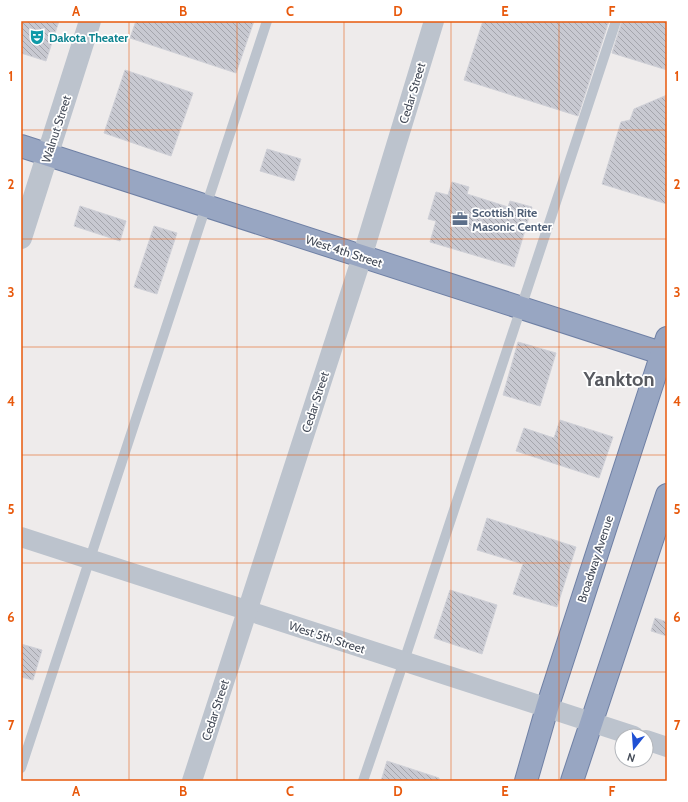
<svg xmlns="http://www.w3.org/2000/svg" width="688" height="802" font-family="Cabin,sans-serif">
<style>
.building{fill:url(#building-back-hatch);stroke:#cfd0d7}
.lines{fill:none;stroke-linecap:round;stroke-linejoin:round}
.trunk-casing{stroke:#6f80a5;stroke-width:24}
.service{stroke:#bcc3cd;stroke-width:10}
.minor{stroke:#bcc3cd;stroke-width:20}
.tertiary{stroke:#bcc3cd;stroke-width:22}
.trunk{stroke:#98a6c2;stroke-width:22}
.grid{fill:none;stroke:#e8590c;stroke-width:1;stroke-opacity:0.55}
.labels{text-anchor:middle;dominant-baseline:central;stroke-width:3.5;stroke-linejoin:round;paint-order:stroke}
.culture-label{font-size:12px;font-weight:bold;fill:#0d838f;stroke:#fff;text-anchor:start}
.street-label{font-size:12px;fill:#444b58;stroke:#fff}
.service-label{font-size:12px;font-weight:bold;fill:#4e5e75;stroke:#fff;text-anchor:start}
.town-label{font-size:20px;font-weight:bold;fill:#585a60;stroke:#fff}
.neatline{fill:none;stroke:#e8590c;stroke-width:1.5}
.grid-label{font-size:13px;text-anchor:middle;font-weight:bold;fill:#e8590c}
</style>
<defs>
<pattern id="building-back-hatch" width="6" height="6" patternUnits="userSpaceOnUse"><rect width="6" height="6" fill="#c8c9d1"/><path d="M-1 5l2 2M0 0l6 6M5-1l2 2" fill="none" stroke="#a4a5ac"/></pattern>
</defs>
<rect width="100%" height="100%" fill="#eeebeb"/>
<!-- building -->
<g class="building">
<path d="M21,21H59L46,61L21,53Z"/>
<path d="M136,21H254L236,73L130,38Z"/>
<path d="M483,21H609L578,116L464,80Z"/>
<path d="M622,21H667V70L612,53Z"/>
<path d="M125,70L193,93L171,156L104,133Z"/>
<path d="M667,95V204L602,184L621,122L630,120L634,109Z"/>
<path d="M267,149L301,159L294,181L260,171Z"/>
<path d="M452,182L469,187L467,194L508,207L510,201L532,207L514,267L430,242L436,221L428,219L436,192L448,195Z"/>
<path d="M80,206L126,221L120,241L74,226Z"/>
<path d="M154,226L177,233L157,294L134,287Z"/>
<path d="M518,342L556,353L540,406L503,395Z"/>
<path d="M560,420L613,437L599,478L516,451L524,428L554,438Z"/>
<path d="M487,518L576,547L557,607L513,594L523,564L477,550Z"/>
<path d="M450,590L497,605L482,654L434,638Z"/>
<path d="M655,618L667,622V636L651,631Z"/>
<path d="M21,644L42,650L33,680L21,677Z"/>
<path d="M387,761L439,778V781H381Z"/>
</g>
<g class="lines">
<defs>
<g id="trunk">
<path d="M21,146L667,355"/>
<path d="M526,781L547,708L667,338"/>
<path d="M572,781L667,495"/>
</g>
</defs>
<!-- trunk casing -->
<use href="#trunk" class="trunk-casing"/>
<!-- service -->
<g class="service">
<path d="M21,768L267,21"/>
<path d="M363,781L404,661L616,21"/>
</g>
<!-- minor -->
<g class="minor">
<path d="M21,537L634,736"/>
<path d="M646,740L667,747"/>
<path d="M192,781L362,257L434,21"/>
</g>
<!-- tertiary -->
<path class="tertiary" d="M21,238L90,21"/>
<!-- trunk -->
<use href="#trunk" class="trunk"/>
</g>
<!-- grid -->
<path class="grid" d="M129,21V781M237,21V781M344,21V781M451,21V781M559,21V781M21,130H667M21,239H667M21,347H667M21,455H667M21,563H667M21,672H667"/>
<!-- icons -->
<defs>
<symbol id="theatre-bare" viewBox="-9 -9 18 18"><path d="M-5-5.5Q0-4 5-5.5V0Q5 5 0 6Q-5 5-5 0ZM-3.3-2.5H-1v1.5H-3.3ZM1-2.5H3.3v1.5H1ZM-2.8 1Q0 5.5 2.8 1Z" fill="#0f9aa8" stroke="#fff" stroke-width="2.5" paint-order="stroke"/></symbol>
<symbol id="office-bare" viewBox="-9 -9 18 18"><path d="M-6-3h4V-5.5h4V-3h4V5H-6ZM-1-4.5V-3h2v-1.5ZM-6 0V1H6V0Z" fill="#5c6f8a" stroke="#fff" stroke-width="2.5" paint-order="stroke"/></symbol>
</defs>
<g fill-rule="evenodd">
<use href="#theatre-bare" x="26" y="26" width="22" height="22"/>
<use href="#office-bare" x="449" y="208" width="22" height="22"/>
</g>
<g class="labels">
<!-- culture labels -->
<g class="culture-label">
<text x="49" y="37">Dakota Theater</text>
</g>
<!-- street labels -->
<g class="street-label">
<text transform="translate(412 93) rotate(-73)">Cedar Street</text>
<text transform="translate(56 129) rotate(-72)">Walnut Street</text>
<text transform="translate(344 251) rotate(18)">West 4th Street</text>
<text transform="translate(315 402) rotate(-72)">Cedar Street</text>
<text transform="translate(595 559) rotate(-72)">Broadway Avenue</text>
<text transform="translate(327 637) rotate(18)">West 5th Street</text>
<text transform="translate(215 710) rotate(-72)">Cedar Street</text>
</g>
<!-- service labels -->
<g class="service-label">
<text x="472" y="212">Scottish Rite<tspan x="472" dy="14">Masonic Center</tspan></text>
</g>
<!-- town labels -->
<g class="town-label">
<text x="619" y="379">Yankton</text>
</g>
</g>
<!-- border -->
<rect width="688" height="802" fill="none" stroke="#ffffff" stroke-width="44"/>
<!-- north arrow -->
<g transform="translate(634 748) rotate(197)"><circle r="19" fill="#ffffff" stroke="#b4b7bc"/>
<path d="M0-3L7 15L0 10L-7 15Z" fill="#1f50d4"/>
<text y="-6" font-size="11" font-weight="bold" text-anchor="middle" fill="#444b58">N</text>
</g>
<rect x="22" y="22" width="644" height="758" class="neatline"/>
<g class="grid-label">
<text x="76" y="16">A</text>
<text x="183" y="16">B</text>
<text x="290" y="16">C</text>
<text x="398" y="16">D</text>
<text x="505" y="16">E</text>
<text x="612" y="16">F</text>
<text x="11" y="81">1</text>
<text x="677" y="81">1</text>
<text x="11" y="189">2</text>
<text x="677" y="189">2</text>
<text x="11" y="297">3</text>
<text x="677" y="297">3</text>
<text x="11" y="406">4</text>
<text x="677" y="406">4</text>
<text x="11" y="514">5</text>
<text x="677" y="514">5</text>
<text x="11" y="622">6</text>
<text x="677" y="622">6</text>
<text x="11" y="730">7</text>
<text x="677" y="730">7</text>
<text x="76" y="796">A</text>
<text x="183" y="796">B</text>
<text x="290" y="796">C</text>
<text x="398" y="796">D</text>
<text x="505" y="796">E</text>
<text x="612" y="796">F</text>
</g>
</svg>
